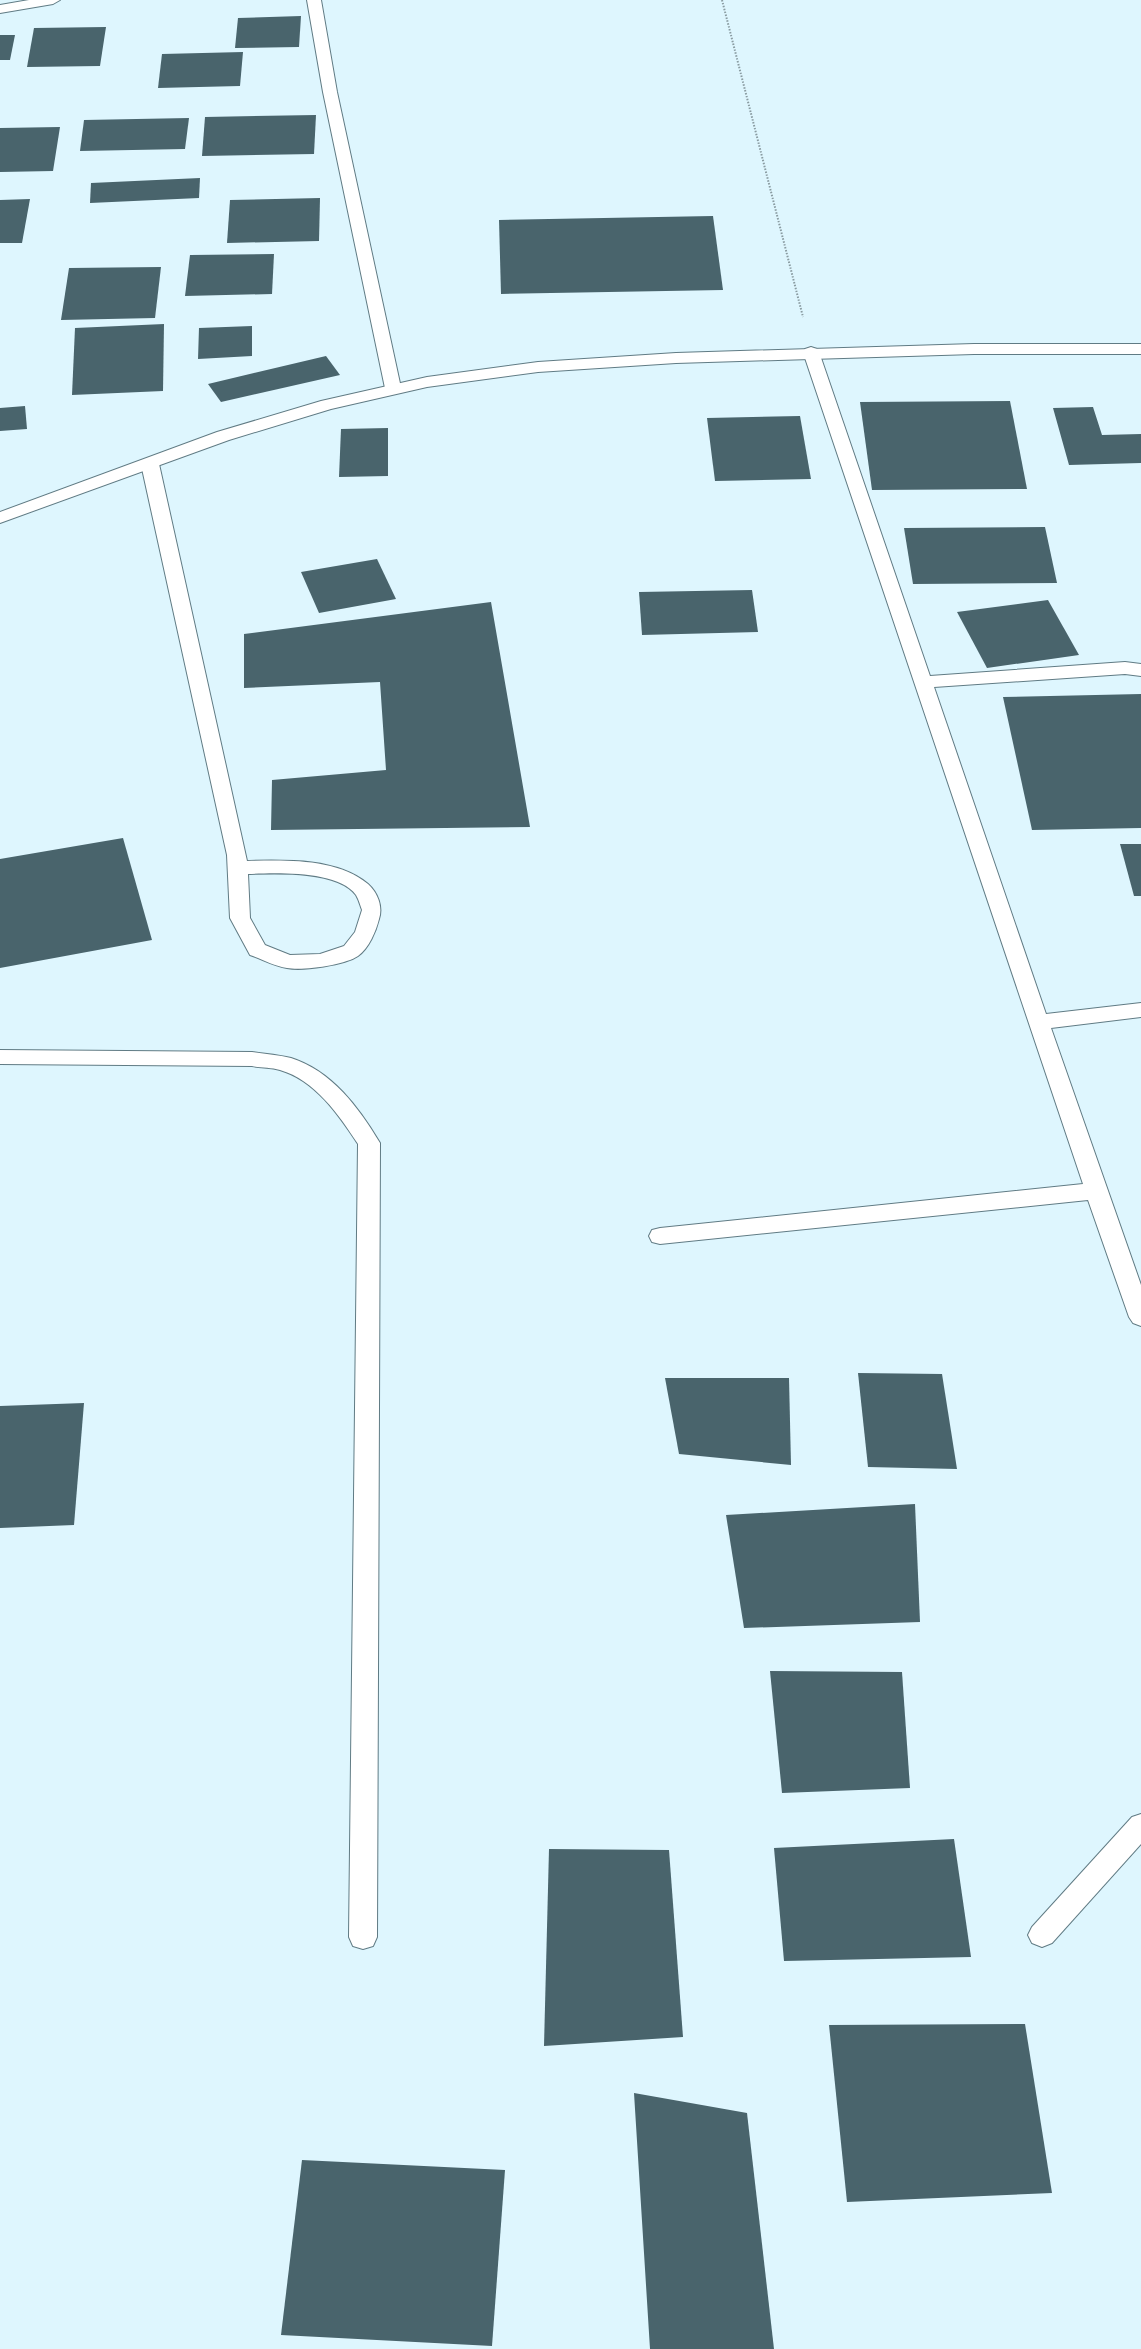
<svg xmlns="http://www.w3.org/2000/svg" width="1141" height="2349" font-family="Cabin,sans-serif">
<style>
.building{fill:#49646c}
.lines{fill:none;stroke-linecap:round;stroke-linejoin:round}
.minor-casing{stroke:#607b84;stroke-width:2}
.major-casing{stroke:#607b84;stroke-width:2}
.path{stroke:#899ba1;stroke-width:2;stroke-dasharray:1.5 1.5;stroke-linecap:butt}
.minor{fill:#fff;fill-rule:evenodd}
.major{fill:#fff;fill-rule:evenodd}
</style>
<rect width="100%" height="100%" fill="#def6fe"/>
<!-- building -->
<g class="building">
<path d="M301,16L299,47L235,48L238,18Z"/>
<path d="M106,27L100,66L27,67L34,28Z"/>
<path d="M0,35H15L10,60H0Z"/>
<path d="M243,52L240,86L158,88L162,54Z"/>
<path d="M316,115L314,154L202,156L205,117Z"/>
<path d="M189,118L185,149L80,151L84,120Z"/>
<path d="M60,127L53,171L0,172V128Z"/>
<path d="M200,178L199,198L90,203L91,183Z"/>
<path d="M320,198L319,241L227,243L230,200Z"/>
<path d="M30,199L22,243H0V200Z"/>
<path d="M713,216L723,290L501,294L499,220Z"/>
<path d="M274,254L272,294L185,296L190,255Z"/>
<path d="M161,267L155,318L61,320L69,268Z"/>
<path d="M164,324L163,391L72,395L75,328Z"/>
<path d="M252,326V356L198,359L199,328Z"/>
<path d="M326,356L340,375L221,402L208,384Z"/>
<path d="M1010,401L1027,489L872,490L860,402Z"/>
<path d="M25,406L27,429L0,431V408Z"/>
<path d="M1093,407L1102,435L1141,434V463L1069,465L1053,408Z"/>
<path d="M800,416L811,479L715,481L707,418Z"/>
<path d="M388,428V476L339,477L341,429Z"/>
<path d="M1045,527L1057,583L913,584L904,528Z"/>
<path d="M377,559L396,599L319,613L301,572Z"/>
<path d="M752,590L758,632L642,635L639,592Z"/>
<path d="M1048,600L1079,655L987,668L957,612Z"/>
<path d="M491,602L530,827L271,830L272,780L386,770L380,682L244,688V634Z"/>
<path d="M1141,694V828L1032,830L1003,697Z"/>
<path d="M123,838L152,940L0,968V859Z"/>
<path d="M1120,844H1141V896H1134Z"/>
<path d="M858,1373L942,1374L957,1469L868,1467Z"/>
<path d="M665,1378H789L791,1465L679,1454Z"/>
<path d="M84,1403L74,1525L0,1528V1406Z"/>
<path d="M915,1504L920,1622L744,1628L726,1515Z"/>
<path d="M770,1671L902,1672L910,1788L782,1793Z"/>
<path d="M954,1839L971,1957L784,1961L774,1848Z"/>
<path d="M549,1849L669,1850L683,2037L544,2046Z"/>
<path d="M1025,2024L1052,2193L847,2202L829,2025Z"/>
<path d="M634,2093L747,2113L774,2349H650Z"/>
<path d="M302,2160L505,2170L492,2346L281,2335Z"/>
</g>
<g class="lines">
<defs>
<g id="minor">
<path d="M29,0H60L53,4L0,13V5Z"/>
<path d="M307,0H321L337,92L401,388L399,391H387L385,388L323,92Z"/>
<path d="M811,347L817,349L819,352L930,676L1125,662L1141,664V676L1125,674L934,687L1046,1014L1141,1003V1017L1051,1028L1141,1285V1326L1133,1323L1129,1317L1088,1200L660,1244L652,1242L649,1236L652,1230L660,1228L1083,1184L803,352L805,349Z"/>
<path d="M150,459L156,460L159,464L247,861C285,860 337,858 368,884C378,893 383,907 379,919C376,931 369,948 358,956C345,965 303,971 287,968C274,966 262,959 250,955L230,918L227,855L141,464L144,460ZM248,874C275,873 338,870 356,895C359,900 360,905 362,910L355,932L344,946L320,954L290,955L265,945L250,918Z"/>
<path d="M0,1050L252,1052C265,1054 278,1055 291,1058C332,1071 359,1108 380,1143L377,1937L373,1946L363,1949L353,1946L349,1937L358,1144C339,1115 315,1080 280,1070C271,1067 261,1068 252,1066L0,1064Z"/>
<path d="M1141,1814V1844L1052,1943L1042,1947L1032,1943L1028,1935L1032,1927L1132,1817Z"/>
</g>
<path id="major" d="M974,344H1141V354H974L676,363L538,372L427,387L331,409L229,440L0,523V512L217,432L321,401L427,377L538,362L676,353Z"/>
</defs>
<!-- minor casing -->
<use href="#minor" class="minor-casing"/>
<!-- major casing -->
<use href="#major" class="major-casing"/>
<!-- path -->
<path class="path" d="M722,0L803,317"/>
<!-- minor -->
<use href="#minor" class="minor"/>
<!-- major -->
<use href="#major" class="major"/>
</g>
</svg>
